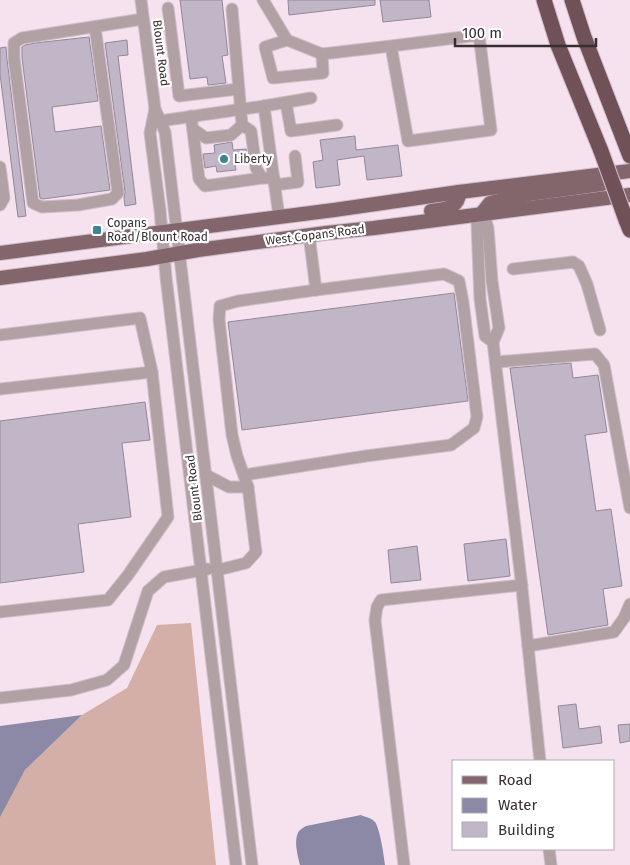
<svg xmlns="http://www.w3.org/2000/svg" width="630" height="865" font-family="'Fira Sans',sans-serif">
<style>
.forest{fill:#d3afa8}
.water{fill:#8b89a6}
.building{fill:#c1b5c8;stroke:#938899}
.lines{fill:none;stroke-linecap:round;stroke-linejoin:round}
.minor-casing{stroke:#d0bdc9;stroke-width:13}
.major-casing{stroke:#d0bdc9;stroke-width:16}
.highway-casing{stroke:#d0bdc9;stroke-width:17}
.minor{stroke:#b1a1a4;stroke-width:11}
.major{stroke:#82666c;stroke-width:14}
.highway{stroke:#715158;stroke-width:15}
.highway-bridge-casing{stroke:#d0bdc9;stroke-width:17;stroke-linecap:butt}
.highway-bridge{stroke:#715158;stroke-width:15}
.poi-dot{fill:#3f8491;stroke:#fff;stroke-width:2}
.labels{text-anchor:middle;dominant-baseline:central;stroke-width:4.5;stroke-linejoin:round;paint-order:stroke}
.street-label{font-size:12px;fill:#362e33;stroke:#fff}
.poi-label{font-size:12px;fill:#362e33;stroke:#fff;text-anchor:start}
</style>
<rect width="100%" height="100%" fill="#f6e1ee"/>
<!-- forest -->
<path class="forest" d="M191,623L216,865H0V815L25,770L82,715L127,688L157,625Z"/>
<!-- water -->
<g class="water">
<path d="M82,715L25,770L0,817V726Z"/>
<path d="M361,815C365,817 372,818 375,822C380,829 384,856 385,865H300C298,856 293,840 299,831C300,830 304,827 306,826Z"/>
</g>
<!-- building -->
<g class="building">
<path d="M180,0H222L228,55L222,56L226,83L208,85L207,77L190,79Z"/>
<path d="M288,0H375V5L289,15Z"/>
<path d="M380,0H429L431,17L383,22Z"/>
<path d="M89,37L98,101L52,107L55,132L101,126L110,190L43,199L40,198L22,58V47L25,45L35,43Z"/>
<path d="M127,40L128,55L118,56L136,204L125,206L124,198L125,192L105,43Z"/>
<path d="M6,47L7,59L26,216L18,217L0,74V48Z"/>
<path d="M355,136L356,150L398,145L402,176L367,180L364,156L337,160L340,185L316,188L313,162L323,160L320,140Z"/>
<path d="M232,142L233,150L246,149L248,162L235,164L236,170L217,172L216,166L205,168L203,154L215,153L214,145Z"/>
<path d="M454,293L468,401L242,430L228,322Z"/>
<path d="M571,363L573,378L598,375L607,432L585,435L596,511L611,509L622,586L603,589L608,625L548,635L510,368Z"/>
<path d="M145,402L150,440L122,443L131,517L78,524L84,572L0,583V421Z"/>
<path d="M506,539L510,576L468,581L464,544Z"/>
<path d="M417,546L421,580L391,583L388,550Z"/>
<path d="M576,704L579,729L600,726L602,743L563,748L558,706Z"/>
<path d="M630,724V741L620,743L618,725Z"/>
</g>
<g class="lines">
<defs>
<g id="minor">
<path d="M141,0L155,109L150,133L160,210L166,277L236,865"/>
<path d="M263,0L287,40L322,54L391,46L479,35L491,130L408,141L391,46"/>
<path d="M168,8L179,96L238,89"/>
<path d="M232,9L242,125L251,131L256,168L262,178H274"/>
<path d="M95,27L118,193L112,199L78,205L42,207L33,203L14,58V43L22,38L143,19"/>
<path d="M287,40L265,47L273,78L323,73L322,54"/>
<path d="M286,103L291,131L337,125"/>
<path d="M264,106L311,98"/>
<path d="M155,109L165,132L252,865"/>
<path d="M191,116L199,179L205,186L262,178"/>
<path d="M160,121L264,106L279,217"/>
<path d="M193,129L206,138L231,135L242,125"/>
<path d="M0,167L4,198L0,205"/>
<path d="M275,185L298,182L295,156"/>
<path d="M481,214L486,221L488,228L492,281L499,328L493,342L521,579L540,761"/>
<path d="M481,214L477,223L480,299L485,336L493,342"/>
<path d="M309,235L316,290"/>
<path d="M513,269L573,262L579,266L587,284L600,330"/>
<path d="M0,335L140,318L152,372L0,389"/>
<path d="M496,362L595,354L604,365L630,508"/>
<path d="M206,475L229,487H248"/>
<path d="M218,570L246,563L256,552L248,487L237,456L232,435L219,319L220,306L238,301L316,290L444,274L459,281L463,302L477,417L474,428L451,445L366,456L244,475"/>
<path d="M0,612L108,600L128,575L168,517L152,372"/>
<path d="M528,646L614,632L624,618L630,604"/>
<path d="M0,698L71,690L107,680L124,665L148,591L164,577L208,569"/>
<path d="M549,849L551,865"/>
<path d="M404,865L375,620L377,607L381,600L522,585"/>
</g>
<g id="major">
<path d="M431,211C444,209 459,209 459,192"/>
<path d="M482,213L490,203L529,194L602,184"/>
<path d="M0,253L334,210L459,192L630,171"/>
<path d="M0,278L147,259L198,250L326,233L374,228L630,195"/>
</g>
<g id="highway">
<path d="M544,0L558,45L601,151"/>
<path d="M572,0L584,37L630,156"/>
<path d="M626,220L630,230"/>
</g>
</defs>
<!-- minor casing -->
<use href="#minor" class="minor-casing"/>
<!-- major casing -->
<use href="#major" class="major-casing"/>
<!-- highway casing -->
<use href="#highway" class="highway-casing"/>
<!-- minor -->
<use href="#minor" class="minor"/>
<!-- major -->
<use href="#major" class="major"/>
<!-- highway -->
<use href="#highway" class="highway"/>
<defs>
<path id="highway-bridge" d="M601,151L626,220"/>
</defs>
<!-- highway-bridge casing -->
<use href="#highway-bridge" class="highway-bridge-casing"/>
<!-- highway-bridge -->
<use href="#highway-bridge" class="highway-bridge"/>
</g>
<!-- markers -->
<g class="poi-dot">
<circle cx="224" cy="159" r="5"/>
<rect x="92" y="225" width="10" height="10" rx="2.5"/>
</g>
<g class="labels">
<!-- street labels -->
<g class="street-label">
<text transform="translate(161 53) rotate(83)">Blount Road</text>
<text transform="translate(315 235) rotate(-7)">West Copans Road</text>
<text transform="translate(194 488) rotate(-97)">Blount Road</text>
</g>
<!-- poi labels -->
<g class="poi-label">
<text x="234" y="159">Liberty</text>
<text x="107" y="223">Copans<tspan x="107" dy="14">Road/Blount Road</tspan></text>
</g>
</g>
<!-- legend -->
<rect x="452" y="760" width="162" height="90" fill="#ffffff" stroke="#afabad"/>
<rect x="462" y="776" width="25" height="8" fill="#82666c" stroke="#afabad"/>
<text x="498" y="785" font-size="15" fill="#362e33">Road</text>
<rect x="462" y="798" width="25" height="15" fill="#8b89a6" stroke="#afabad"/>
<text x="498" y="810" font-size="15" fill="#362e33">Water</text>
<rect x="462" y="822" width="25" height="15" fill="#c1b5c8" stroke="#afabad"/>
<text x="498" y="835" font-size="15" fill="#362e33">Building</text>
<!-- scale -->
<path d="M455 38v8h141v-8" fill="none" stroke="#362e33" stroke-width="2.5"/>
<text x="462" y="38" font-size="15" fill="#362e33" stroke="#ffffff" stroke-width="4" paint-order="stroke">100 m</text>
</svg>
